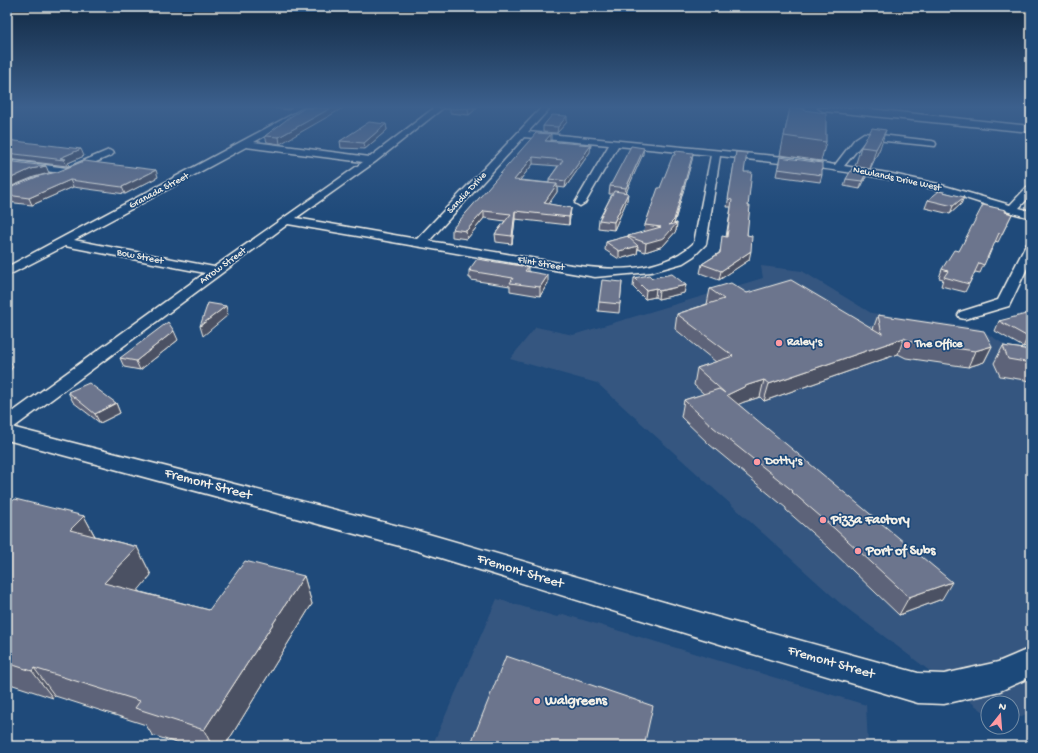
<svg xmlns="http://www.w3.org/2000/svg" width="1038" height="753" font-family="'Gochi Hand',sans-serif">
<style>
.built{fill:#365780}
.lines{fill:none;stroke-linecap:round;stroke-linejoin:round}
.minor-casing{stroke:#f4f1e8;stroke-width:3}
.tertiary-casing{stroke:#f4f1e8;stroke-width:3}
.motorway-casing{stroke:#f4f1e8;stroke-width:3}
.minor{fill:#1f4a7a;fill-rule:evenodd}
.tertiary{fill:#1f4a7a;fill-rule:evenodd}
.motorway{fill:#1f4a7a;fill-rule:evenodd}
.wall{fill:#5d6479;stroke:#f4f1e8;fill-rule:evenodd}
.shaded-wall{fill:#4c5163;stroke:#f4f1e8}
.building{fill:#6c748d;stroke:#f4f1e8}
.poi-dot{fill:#ff9aa2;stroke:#1f4a7a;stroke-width:1.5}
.labels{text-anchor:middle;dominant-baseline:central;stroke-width:3.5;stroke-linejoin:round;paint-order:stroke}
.far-street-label{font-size:10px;fill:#f4f1e8;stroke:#1f4a7a}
.poi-label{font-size:12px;font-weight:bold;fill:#f4f1e8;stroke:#1f4a7a;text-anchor:start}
.near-street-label{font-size:14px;fill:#f4f1e8;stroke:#1f4a7a}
.near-poi-label{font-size:14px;font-weight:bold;fill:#f4f1e8;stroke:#1f4a7a;text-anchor:start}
</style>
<rect width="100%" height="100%" fill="#1f4a7a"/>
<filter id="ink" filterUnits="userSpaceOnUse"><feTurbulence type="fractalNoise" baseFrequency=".025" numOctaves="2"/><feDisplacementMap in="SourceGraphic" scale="8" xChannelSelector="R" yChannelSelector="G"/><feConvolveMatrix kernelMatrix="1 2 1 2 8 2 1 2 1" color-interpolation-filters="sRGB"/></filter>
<g filter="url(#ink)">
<!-- built -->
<g class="built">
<path d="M761,266L802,271L871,313L978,328L1024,357L1031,359V712L1012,720V703H988V715L840,603L597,383L510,359L536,327L573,335L763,278Z"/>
<path d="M497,599L557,617L563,614L866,705L868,746H432Z"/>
</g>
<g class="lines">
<defs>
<g id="minor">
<path d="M304,108H315L254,142L370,157L434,108H443L375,162L296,218L417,239L541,108H550L528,132L795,158L835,165L855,139L864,133L932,141L935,142L936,144L935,146L866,139L844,166L888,173L938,184L1010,205L1027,187L1031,186V195L1019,208L1031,211V218C998,210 967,197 934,189C864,172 792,164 720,156L706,244L694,256L683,263L651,272L595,277L288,224L13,428L7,430V416L205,273L65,246L7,276V267ZM524,137L609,145L575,203L580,206L585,203L618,146L711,155L694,243C649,284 579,266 525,257C493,252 461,246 429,241ZM246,147L363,162L214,267L74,240Z"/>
<path d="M109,150L114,153L112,155L68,174L7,166V160L67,168Z"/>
<path d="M1031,243V260L1009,306L965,319L960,318L958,315L960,312L998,300L1025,247L1027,244Z"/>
</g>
<path id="tertiary" d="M7,426L418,531L733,622L918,673L944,674L998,662L1031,648V677L1000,691L944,704L918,703L733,648L418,551L7,440Z"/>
<path id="motorway" d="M818,108H860L1031,126V132L823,111Z"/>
</defs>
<!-- minor casing -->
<use href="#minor" class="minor-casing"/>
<!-- tertiary casing -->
<use href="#tertiary" class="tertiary-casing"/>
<!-- motorway casing -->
<use href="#motorway" class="motorway-casing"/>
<!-- minor -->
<use href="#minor" class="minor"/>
<!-- tertiary -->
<use href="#tertiary" class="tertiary"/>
<!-- motorway -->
<use href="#motorway" class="motorway"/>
</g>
<!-- wall -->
<g class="wall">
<path d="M273,108H292L289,110Z"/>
<path d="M305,108L280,144L267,142L265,136Z"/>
<path d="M477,108L469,115L450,113V109H444Z"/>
<path d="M790,108L804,110L826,142L821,161L780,155Z"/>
<path d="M567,122L557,133L543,132V126Z"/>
<path d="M386,124L387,130L365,149L341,148L340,141Z"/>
<path d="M7,140L84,156L68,163L69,166H67L7,159Z"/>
<path d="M550,141L590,152L565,188L557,187V192L548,204L571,208L569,225L515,219L512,244L496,242L495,234L505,221L484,218L467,239L452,237V229ZM533,164L558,166L549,179V183L520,180Z"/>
<path d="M861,147L880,148L870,169L855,166Z"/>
<path d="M736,152L744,172L748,206L747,235L749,260L719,280L700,273L702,264L719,253L726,237L731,207H727Z"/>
<path d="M693,153L692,160L674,224L677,223L676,231L663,246L645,252L638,249L637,254L619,259L605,250L606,242L644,232L645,225L660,188Z"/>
<path d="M643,154L626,192L628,193L627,200L614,230L598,228L599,220L612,194H609L610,186Z"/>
<path d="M780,157L822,175L820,182L776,176Z"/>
<path d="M868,170L866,177L860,189L844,186L846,179Z"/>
<path d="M39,176L158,177L125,194L73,187L32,205L7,202V189Z"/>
<path d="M964,197L961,204L950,214L925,208L928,200Z"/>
<path d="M1006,210V212L1012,214L998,242L995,241L988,258L987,257L980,273L975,272L965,292L941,286L943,279L939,278L942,269L959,251Z"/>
<path d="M528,267V271L548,283L540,296L510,291V286L471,280V278H469V270Z"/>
<path d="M634,278H652L686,285L684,293L658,299L655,297L645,299L633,287Z"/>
<path d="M622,282L619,313L598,311L599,302Z"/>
<path d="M710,289L747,293L873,329L878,315L992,346L984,362L968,367L906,358L898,354L764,401L760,397L744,402L738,404L942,599L899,615L828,547L786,510V508L710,445L681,417L684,400L704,394L694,385L697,368L716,362L675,329L677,314L707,304Z"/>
<path d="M1031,316V344L1023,347L995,331L999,321Z"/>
<path d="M178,340L140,370L124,367L120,358Z"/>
<path d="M1003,346L1031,350V381L1000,376L994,363Z"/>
<path d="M68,392L116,403L120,413L100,423L73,402Z"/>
<path d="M7,506L84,516L95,536L137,547L151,575L137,591L209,610L304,576L312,604L225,746H186L152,735L146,725L55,696L53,698L7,683Z"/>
</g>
<!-- shaded-wall -->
<g class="shaded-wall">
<path d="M331,108H343L280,144L279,137Z"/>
<path d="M469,108H477L469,115L468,109Z"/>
<path d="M567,116V122L557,133L558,127Z"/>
<path d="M386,124L387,130L365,149L364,143Z"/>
<path d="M886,130L880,148L870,169L876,149Z"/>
<path d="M551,134V141H545Z"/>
<path d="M591,145L590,152L565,188L566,181Z"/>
<path d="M644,148L643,154L625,195L626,188Z"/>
<path d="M81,149L84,156L68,163L69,166H67L64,160L60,158Z"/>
<path d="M693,153L692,160L673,227L669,225Z"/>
<path d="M533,157V164L514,187V180Z"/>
<path d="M46,166L49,173L34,177L7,188V180L31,169Z"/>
<path d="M156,170L158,177L125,194L122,187Z"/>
<path d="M868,170L866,177L860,189L862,181Z"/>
<path d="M70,180L73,187L32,205L29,198Z"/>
<path d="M557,184V192L544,211V203Z"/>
<path d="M628,193L627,200L614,230V222Z"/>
<path d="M964,197L961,204L950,214L953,206Z"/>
<path d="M571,208L570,216L569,225V217Z"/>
<path d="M484,211V218L467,239L466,231Z"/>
<path d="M515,211V219L512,244V236Z"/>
<path d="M677,223L676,231L663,246L645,252L646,243Z"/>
<path d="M638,246L637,254L619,259V251Z"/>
<path d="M751,251L749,260L719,280L721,271Z"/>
<path d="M548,275V283L540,296V287Z"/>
<path d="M686,285L684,293L658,299L659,291Z"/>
<path d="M656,288L655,297L645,299L646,290Z"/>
<path d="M226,306L228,315L203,336L200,326Z"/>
<path d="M174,331L178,340L140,370L136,361Z"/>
<path d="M1031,336V344L1023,347L1028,337Z"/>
<path d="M904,338L898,354L764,401L769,384Z"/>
<path d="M992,346L984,362L968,367L975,351Z"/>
<path d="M8,357L13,367L7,374V359Z"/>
<path d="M764,380L760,397L744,402L723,411L727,395L748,385Z"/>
<path d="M116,403L120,413L100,423L95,414Z"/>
<path d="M84,516L99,544L70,530Z"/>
<path d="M137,547L151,575L121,611L104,583Z"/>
<path d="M304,576L312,604L225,746H212L204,730Z"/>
<path d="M952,582L942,599L899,615L909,597Z"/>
<path d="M34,668L55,696L53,698L32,671Z"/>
</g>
<!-- building -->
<g class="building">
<path d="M305,108H331L279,137L265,136L290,117Z"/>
<path d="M790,108H804V110L826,113V142L784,136Z"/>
<path d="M552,115L567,116L558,127L543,126Z"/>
<path d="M369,122L386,124L364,143L340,141Z"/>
<path d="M872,128L886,130L876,149L861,147Z"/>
<path d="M536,133L551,134L545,141L591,145L566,181L549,179L563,160L533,157L514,180L557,184L544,203L571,208L569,217L515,211L512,236L495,234L511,214L484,211L466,231L452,229Z"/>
<path d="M7,140L81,149L60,158L66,159L64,160L7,153Z"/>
<path d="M631,146L644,148L626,188L610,186Z"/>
<path d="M676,151L693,153L674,220L669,225L677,223L664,238L646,243L627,236L638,246L619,251L606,242L661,227L645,225L658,188H660L673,155H675Z"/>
<path d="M736,152L747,153L744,172H752L748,206H750L747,235L752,236L751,251L721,271L702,264L720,253L722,236L727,237L732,200L728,199Z"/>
<path d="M780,157L822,163V175L778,169Z"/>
<path d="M7,161L46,166L31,169L7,180Z"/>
<path d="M84,161L156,170L122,187L70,180L29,198L7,195V189L39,176L57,172Z"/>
<path d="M853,167L868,170L862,181L846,179Z"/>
<path d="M614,191L628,193L614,222L599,220Z"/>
<path d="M939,191L964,197L953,206L928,200Z"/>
<path d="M983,205L1006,210L1005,212L1012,214L1002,234L999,233L992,249H991L984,265L979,263L969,284L944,277L948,271L942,269L954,250L959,251Z"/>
<path d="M477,259L528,267L525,271L548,275L540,287L510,283L513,278L470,271L471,270H469Z"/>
<path d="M672,274L686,285L659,291L656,288L646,290L634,278L649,275L652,278Z"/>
<path d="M602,280L622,282L620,304L599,302Z"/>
<path d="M791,280L882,334L878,315L984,331L992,346L975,351L912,342L904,338L769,384L764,380L748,385L727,395L952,582L909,597L835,529L792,492L793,491L713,427L684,400L719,389L725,393L697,368L733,356L677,314L724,299L710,289L731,283L747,293Z"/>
<path d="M208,303L226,306L200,326Z"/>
<path d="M1026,314L1031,316V336L1028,337L999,321Z"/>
<path d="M168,322L174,331L136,361L120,358Z"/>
<path d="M1003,346L1031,350V363L1008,359Z"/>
<path d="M89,383L116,403L95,414L68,392Z"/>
<path d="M15,499L84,516L70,530L137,547L104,583L209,610L245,561L304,576L204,730L135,708L140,701L34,668L32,671L7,663V506Z"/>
<path d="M506,656L653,706L644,746H470Z"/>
</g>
</g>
<!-- sky -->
<linearGradient id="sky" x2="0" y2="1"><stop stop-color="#112943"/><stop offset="0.5" stop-color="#3c608d"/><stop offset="1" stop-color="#3c608d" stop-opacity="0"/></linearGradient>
<rect width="1038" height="214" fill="url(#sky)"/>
<!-- markers -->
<g class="poi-dot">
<circle cx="779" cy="343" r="4"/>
<circle cx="907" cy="345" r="4"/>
<circle cx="757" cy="462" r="4"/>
<circle cx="823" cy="520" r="4"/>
<circle cx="858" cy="551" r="4"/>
<circle cx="537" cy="701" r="4"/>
</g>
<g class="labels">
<!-- far-street labels -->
<g class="far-street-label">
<text transform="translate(897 179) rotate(12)">Newlands Drive West</text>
<text transform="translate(159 191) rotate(-28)">Granada Street</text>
<text transform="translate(467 193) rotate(-47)">Sandia Drive</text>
<text transform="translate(140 257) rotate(11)">Bow Street</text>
<text transform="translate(541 264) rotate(10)">Flint Street</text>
<text transform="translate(223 266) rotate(-36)">Arrow Street</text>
</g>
<!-- poi labels -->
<g class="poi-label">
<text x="787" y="343">Raley's</text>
<text x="915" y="345">The Office</text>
<text x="765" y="462">Dotty's</text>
</g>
<!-- near-street labels -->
<g class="near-street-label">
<text transform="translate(208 485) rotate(15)">Fremont Street</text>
<text transform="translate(520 572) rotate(17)">Fremont Street</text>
<text transform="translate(831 663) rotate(16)">Fremont Street</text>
</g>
<!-- near-poi labels -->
<g class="near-poi-label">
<text x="831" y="520">Pizza Factory</text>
<text x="866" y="551">Port of Subs</text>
<text x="545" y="701">Walgreens</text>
</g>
</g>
<!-- margin -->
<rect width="1038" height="753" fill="none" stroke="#1f4a7a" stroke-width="24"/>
<rect x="12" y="12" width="1014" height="729" fill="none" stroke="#f4f1e8" stroke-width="1.5" filter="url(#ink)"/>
<!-- north arrow -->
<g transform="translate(1000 715) rotate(17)"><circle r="19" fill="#1f4a7a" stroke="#748da6"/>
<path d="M0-3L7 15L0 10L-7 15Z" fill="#ff9aa2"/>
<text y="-6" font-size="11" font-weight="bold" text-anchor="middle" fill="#f4f1e8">N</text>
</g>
</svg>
